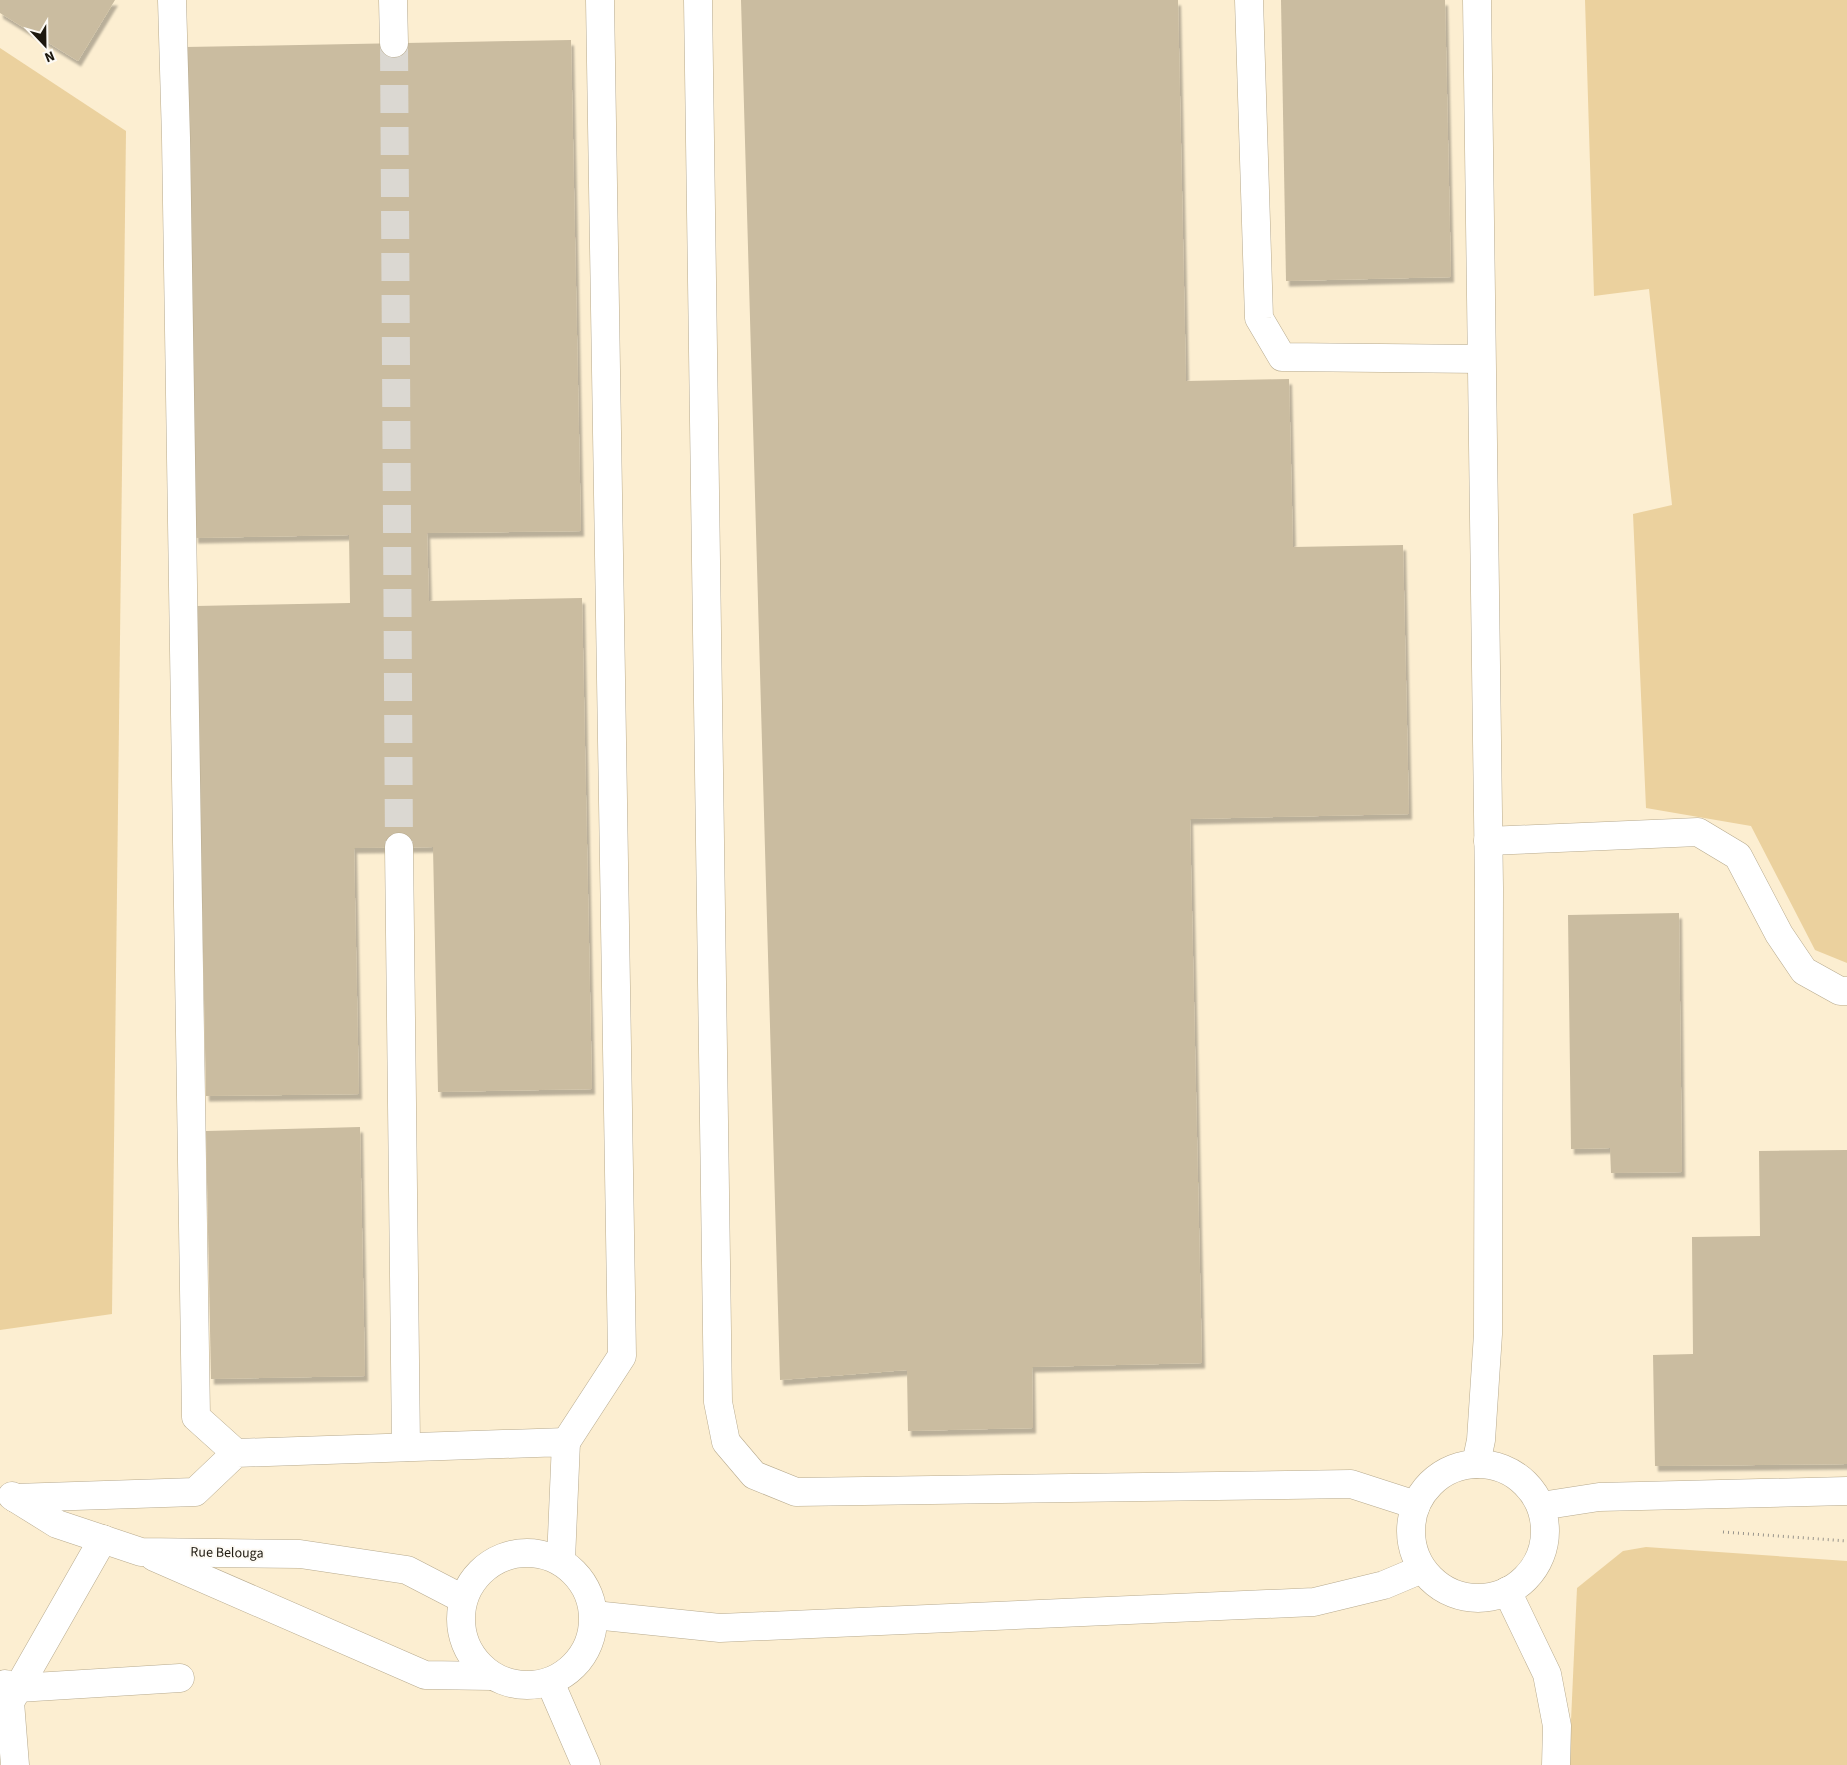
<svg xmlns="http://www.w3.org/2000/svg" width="1847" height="1765" font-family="'Source Sans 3',sans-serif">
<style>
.built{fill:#fceed1}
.green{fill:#ebd19e}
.building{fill:#cabca0;filter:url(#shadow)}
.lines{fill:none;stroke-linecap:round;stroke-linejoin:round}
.minor-tunnel{stroke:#dbd8d2;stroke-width:28;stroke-dasharray:28 14;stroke-linecap:butt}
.minor-casing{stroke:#b7aa8e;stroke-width:29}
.path{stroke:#98948c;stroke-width:3;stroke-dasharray:1 4;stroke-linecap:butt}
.minor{stroke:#fff;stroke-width:28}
.labels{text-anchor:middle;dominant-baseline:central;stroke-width:4;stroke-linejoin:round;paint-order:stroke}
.street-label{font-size:14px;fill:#1d180e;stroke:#fdfaf4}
</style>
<defs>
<filter id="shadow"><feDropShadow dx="3" dy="5.5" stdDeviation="1" flood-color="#0004"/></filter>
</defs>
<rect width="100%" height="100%" fill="#fdfaf4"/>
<!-- built -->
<rect class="built" x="0" y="0" width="1847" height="1765"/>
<!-- green -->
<g class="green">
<path d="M1585,0H1847V963L1815,950L1751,826L1646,808L1633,514L1672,505L1649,289L1594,296Z"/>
<path d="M0,48L126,131L112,1314L0,1330Z"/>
<path d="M1646,1547L1847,1561V1765H1569L1577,1588L1623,1551Z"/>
</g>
<!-- building -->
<g class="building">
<path d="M0,0H115L78,61L0,13Z"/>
<path d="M741,0H1178L1186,381L1289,379L1293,547L1403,545L1409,814L1190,819L1202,1363L1032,1367L1033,1428L908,1431L907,1370L780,1380Z"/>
<path d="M1281,0H1445L1451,277L1286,281Z"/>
<path d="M571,40L581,531L427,533L429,601L582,598L592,1089L438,1092L433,847L354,848L359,1094L206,1096L196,606L350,603L349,535L195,538L185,47Z"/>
<path d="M1679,913L1682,1172L1611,1173L1610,1148L1571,1149L1568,915Z"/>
<path d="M360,1127L365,1376L211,1379L206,1131Z"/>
<path d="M1847,1150V1464L1655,1466L1653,1355L1693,1354L1692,1237L1760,1236L1759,1151Z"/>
</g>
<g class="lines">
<!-- minor-tunnel -->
<path class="minor-tunnel" d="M394,43L399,847"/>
<defs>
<g id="minor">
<path d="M172,0L176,138L196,1417L236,1453"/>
<path d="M393,0L394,43"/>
<path d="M698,0L718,1402L726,1442L754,1475L796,1492L1351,1484L1416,1505"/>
<path d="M1249,0L1259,318L1282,357L1481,359"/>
<path d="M1488,841L1698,832L1738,856L1779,934L1804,971L1840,991H1847"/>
<path d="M399,847L406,1447"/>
<path d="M566,1442L622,1356L600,0"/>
<circle cx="1478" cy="1531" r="67"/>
<path d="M1476,1464L1481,1440L1488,1334L1489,888L1477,0"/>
<path d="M12,1496L57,1524L141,1552L300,1554L407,1570L463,1599"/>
<path d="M15,1498L195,1492L236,1453L566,1442L561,1560"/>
<path d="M1541,1506L1599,1497L1847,1491"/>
<circle cx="527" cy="1619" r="66"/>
<path d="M154,1557L425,1675L492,1676"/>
<path d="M1507,1591L1547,1674L1557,1726L1556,1765"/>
<path d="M594,1615L720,1628L1314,1602L1384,1585L1422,1569"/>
<path d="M550,1682L586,1765"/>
<path d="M5,1684L18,1688L180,1678"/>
<path d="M15,1765L10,1702L103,1539"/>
</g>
</defs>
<!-- minor casing -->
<use href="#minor" class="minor-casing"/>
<!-- path -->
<path class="path" d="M1723,1532L1847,1541"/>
<!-- minor -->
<use href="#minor" class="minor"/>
</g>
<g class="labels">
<!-- street labels -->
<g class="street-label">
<text transform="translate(227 1553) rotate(1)">Rue Belouga</text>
</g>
</g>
<!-- north arrow -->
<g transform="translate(45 45) rotate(158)" stroke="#fdfaf4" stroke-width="4" paint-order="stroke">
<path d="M0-4L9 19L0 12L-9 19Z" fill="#1d180e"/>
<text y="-8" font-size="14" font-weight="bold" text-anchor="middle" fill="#1d180e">N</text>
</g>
</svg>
